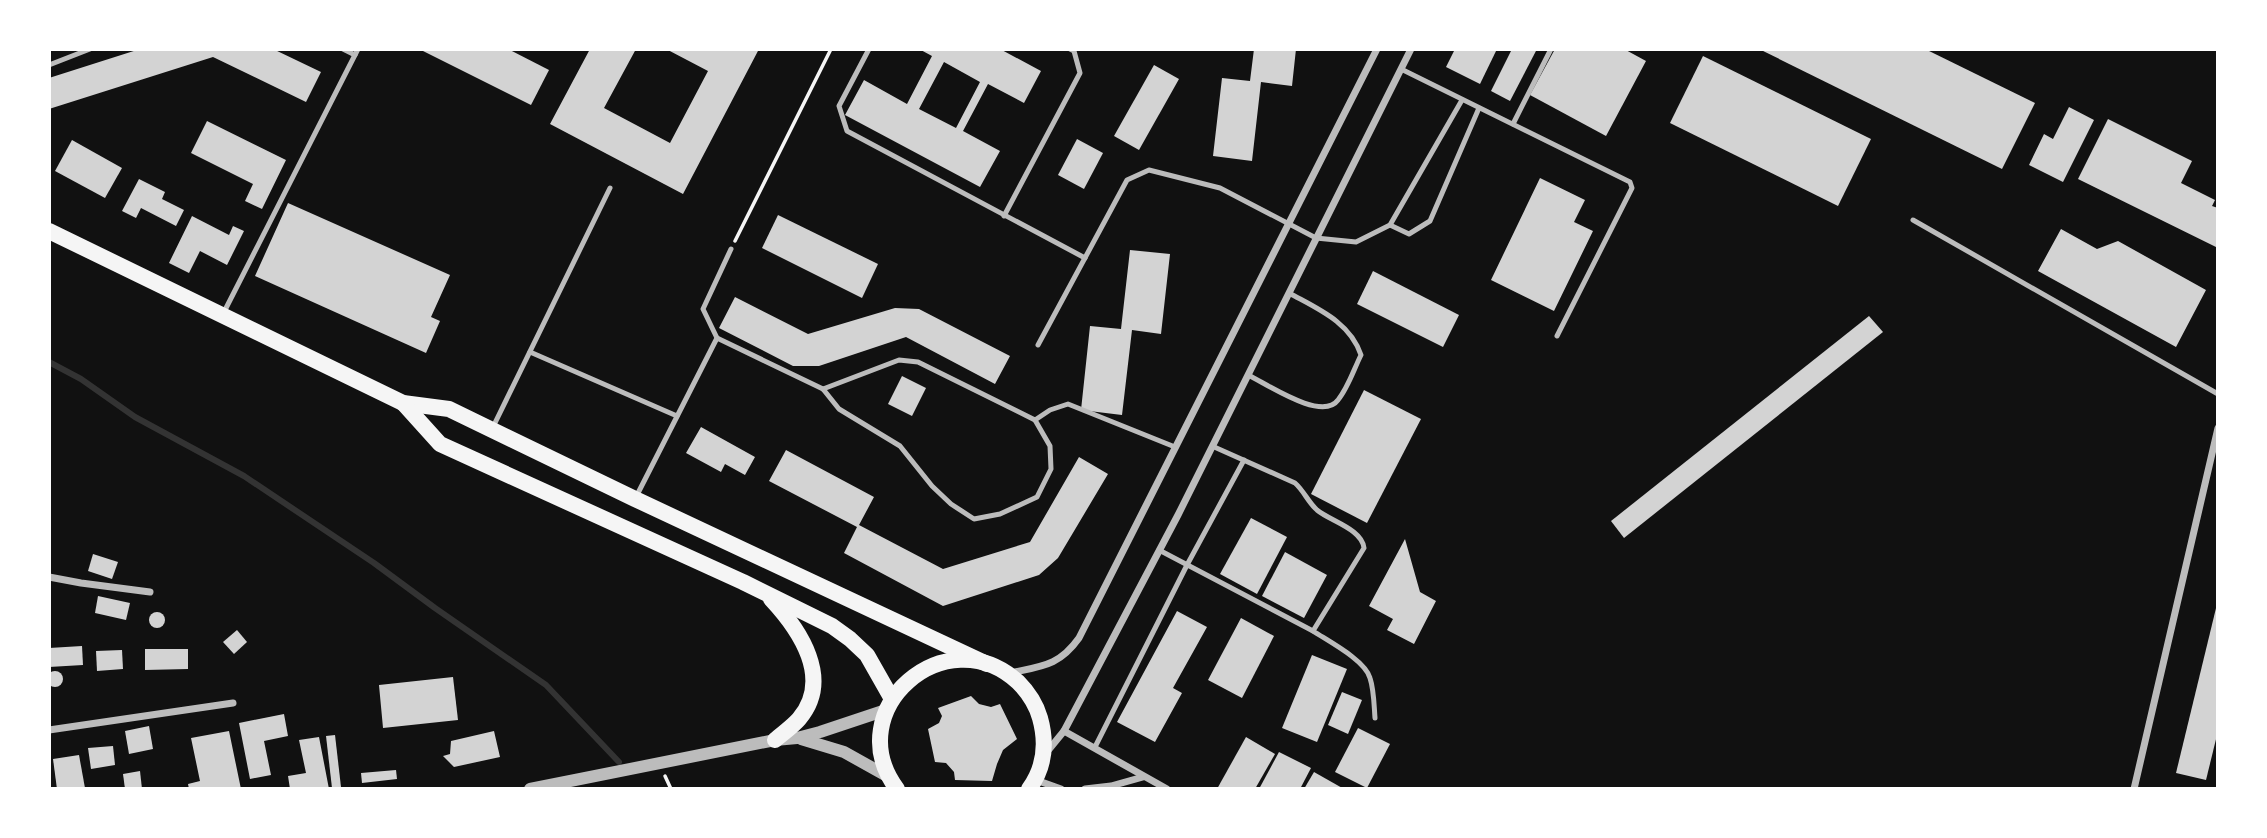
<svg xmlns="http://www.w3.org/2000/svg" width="2267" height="838" font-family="Raleway,sans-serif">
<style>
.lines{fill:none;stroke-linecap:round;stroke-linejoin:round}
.stream{stroke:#333;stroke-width:6}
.building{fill:#d3d3d3;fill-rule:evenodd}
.path{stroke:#f5f5f5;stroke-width:3.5}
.service{stroke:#bcbcbc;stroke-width:5}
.minor{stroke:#bcbcbc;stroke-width:7}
.tertiary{stroke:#bcbcbc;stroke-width:12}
.trunk{stroke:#f5f5f5;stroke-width:16}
</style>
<rect width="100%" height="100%" fill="#111"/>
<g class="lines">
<!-- stream -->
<path class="stream" d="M49,362L81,379L135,417L244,476L374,563L435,608L546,685L619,762"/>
</g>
<!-- building -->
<g class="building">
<path d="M140,49H273L321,72L306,102L213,57L49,109V78Z"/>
<path d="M424,49H508L549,70L531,105L423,51Z"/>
<path d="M590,49H636L604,108L670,143L708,71L666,49H759L683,194L550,124Z"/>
<path d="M919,49H1000L1041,71L1024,103L988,84L963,131L1000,151L980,187L845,115L864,80L907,104L932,56ZM944,62L980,82L956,128L919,109Z"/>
<path d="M1254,49H1296L1292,86L1261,82L1252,161L1213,156L1222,78L1250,81Z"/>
<path d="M1455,49H1497L1480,84L1446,67Z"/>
<path d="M1512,49H1537L1510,101L1491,91Z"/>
<path d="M1555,49H1624L1646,61L1606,136L1530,95Z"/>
<path d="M1759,49H1925L2035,103L2002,169Z"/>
<path d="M1703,56L1871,139L1838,206L1670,123Z"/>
<path d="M1154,65L1179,79L1139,150L1114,136Z"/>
<path d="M2069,107L2094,120L2063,182L2029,165L2044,134L2053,139Z"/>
<path d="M2108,119L2192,161L2181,183L2215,200L2212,206L2218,208V248L2078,179Z"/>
<path d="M207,121L286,160L262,209L245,201L253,184L191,153Z"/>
<path d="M1077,139L1103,153L1084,189L1058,175Z"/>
<path d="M72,140L122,168L105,198L55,171Z"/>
<path d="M1540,178L1585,200L1574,222L1593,231L1554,311L1491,280Z"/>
<path d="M139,179L165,192L162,199L184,210L176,226L141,208L136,218L122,211Z"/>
<path d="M288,203L450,275L431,317L440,321L426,353L255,276Z"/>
<path d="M778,215L878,264L862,298L762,248Z"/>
<path d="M192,216L229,235L233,226L244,231L227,265L200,251L189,273L169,263Z"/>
<path d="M2061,229L2097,249L2118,241L2206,290L2176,347L2038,271Z"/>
<path d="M1130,250L1170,254L1161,334L1132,330L1122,415L1081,410L1090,326L1121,329Z"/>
<path d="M1373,271L1459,315L1443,347L1357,304Z"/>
<path d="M735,297L808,334L895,308L919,309L1010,356L995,384L906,337L819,366H793L719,328Z"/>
<path d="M1869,316L1883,332L1624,538L1611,521Z"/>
<path d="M902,376L926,388L912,416L888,404Z"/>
<path d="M1364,390L1421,419L1367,523L1311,494Z"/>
<path d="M701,427L755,457L745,475L725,464L721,472L686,453Z"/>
<path d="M786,450L874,497L859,525L943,569L1030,542L1079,457L1108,474L1058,558L1039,575L943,606L844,553L857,527L769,481Z"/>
<path d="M1251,518L1287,537L1257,594L1220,574Z"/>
<path d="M1405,539L1420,592L1436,601L1414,644L1387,630L1393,619L1369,606Z"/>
<path d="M1285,552L1327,575L1304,618L1262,596Z"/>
<path d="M93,554L118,562L112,579L88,571Z"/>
<path d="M98,596L130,603L126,620L95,613Z"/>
<path d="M2217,604L2218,731L2206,780L2176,773Z"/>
<path d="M1177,611L1207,627L1173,688L1182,693L1155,742L1117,722Z"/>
<circle cx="157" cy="620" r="8"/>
<path d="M1241,618L1274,636L1242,698L1208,680Z"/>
<path d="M237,630L247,642L234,654L223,642Z"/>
<path d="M82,646L83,665L49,667V648Z"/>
<path d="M145,649H188V669L145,670Z"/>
<path d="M122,650L123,669L97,671L96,651Z"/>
<path d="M1312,655L1347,669L1317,742L1282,728Z"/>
<circle cx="55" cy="679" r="8"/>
<path d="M453,677L458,720L383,728L379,685Z"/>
<path d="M1342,692L1362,700L1348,734L1328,725Z"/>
<path d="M971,696L979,704L991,707L1000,704L1017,739L1003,750L997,764L992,781L955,780L954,772L946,763L935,762L928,729L939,723L942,716L938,708Z"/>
<path d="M284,714L288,736L264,741L271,775L250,779L239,723Z"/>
<path d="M149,726L153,749L129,754L125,731Z"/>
<path d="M1358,728L1390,744L1367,788L1335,772Z"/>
<path d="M229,731L241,789H189L188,784L200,781L191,738Z"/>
<path d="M494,731L500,757L454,767L443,756L450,754L451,741Z"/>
<path d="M335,735L341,787L332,788L326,736Z"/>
<path d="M319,737L329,789H290L288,776L306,773L299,740Z"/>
<path d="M1246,737L1275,754L1255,789H1217Z"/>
<path d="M113,746L115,765L91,769L88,748Z"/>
<path d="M1279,752L1311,768L1300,789H1259Z"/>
<path d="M79,755L85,788L57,789L53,759Z"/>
<path d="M396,770L397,779L362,783L361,773Z"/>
<path d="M140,771L142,789H125L123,774Z"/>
<path d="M1314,772L1344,789H1304Z"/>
</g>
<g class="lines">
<!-- path -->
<g class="path">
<path d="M735,241L831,49"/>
<path d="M665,776L671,789"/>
</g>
<!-- service -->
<g class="service">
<path d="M343,49L355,55"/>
<path d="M869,49L839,106L847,131L1085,258"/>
<path d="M49,65L90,49"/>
<path d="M1401,69L1630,182L1632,188L1557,336"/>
<path d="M1513,124L1551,49"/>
<path d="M1004,216L1080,73L1074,51L1070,49"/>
<path d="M1913,220L2218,394"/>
<path d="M1390,225L1409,234L1430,221L1479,108"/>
<path d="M223,314L358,49"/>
<path d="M717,338L703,309L731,249"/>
<path d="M1038,345L1127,180L1149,170L1220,188L1316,238L1356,242L1390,225L1462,100"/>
<path d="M530,352L677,416"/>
<path d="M1248,375C1267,384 1322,422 1338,400C1348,388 1354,369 1361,355C1350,322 1318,309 1289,293"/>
<path d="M823,389L899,360L918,362L1035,420"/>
<path d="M493,427L610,188"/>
<path d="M636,497L717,338L823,389L839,409L900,446L932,486L951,504L974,519L1000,514L1037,497L1051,469L1050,446L1035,420L1050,410L1068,404L1175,447"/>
<path d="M1159,550L1313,631L1364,548C1362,529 1330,521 1317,510C1308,502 1304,491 1295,483L1212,446"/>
<path d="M1313,631C1328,641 1365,660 1370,678C1374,690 1374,705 1375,718"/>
<path d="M1095,747L1187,565L1244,460"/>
</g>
<!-- minor -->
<g class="minor">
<path d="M49,577L81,583L150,592"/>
<path d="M1010,673C1042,666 1059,666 1079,638L1377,49"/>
<path d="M49,730L233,703"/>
<path d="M1064,731L1167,789"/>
<path d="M1046,753L1064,731L1178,515L1411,49"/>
<path d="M1036,780L1061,789"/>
<path d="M1085,789L1111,786L1143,777"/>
<path d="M2134,789L2218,428"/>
</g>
<!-- tertiary -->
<g class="tertiary">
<path d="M801,739L844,752L887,776"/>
<path d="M530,789L775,740L797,738L820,732L886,710"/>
</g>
<!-- trunk -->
<g class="trunk">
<path d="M49,231L403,403L449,409L635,499L987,664"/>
<path d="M403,403L440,444L743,582L832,626L850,639L867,655L892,699"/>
<path d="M771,599C800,630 833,679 799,719C792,727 783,733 775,740"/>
<path d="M897,789C838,710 946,616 1018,682C1028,692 1036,704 1040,718C1047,743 1045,767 1029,789"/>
</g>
</g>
<!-- border -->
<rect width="2267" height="838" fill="none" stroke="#ffffff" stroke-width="102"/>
</svg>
